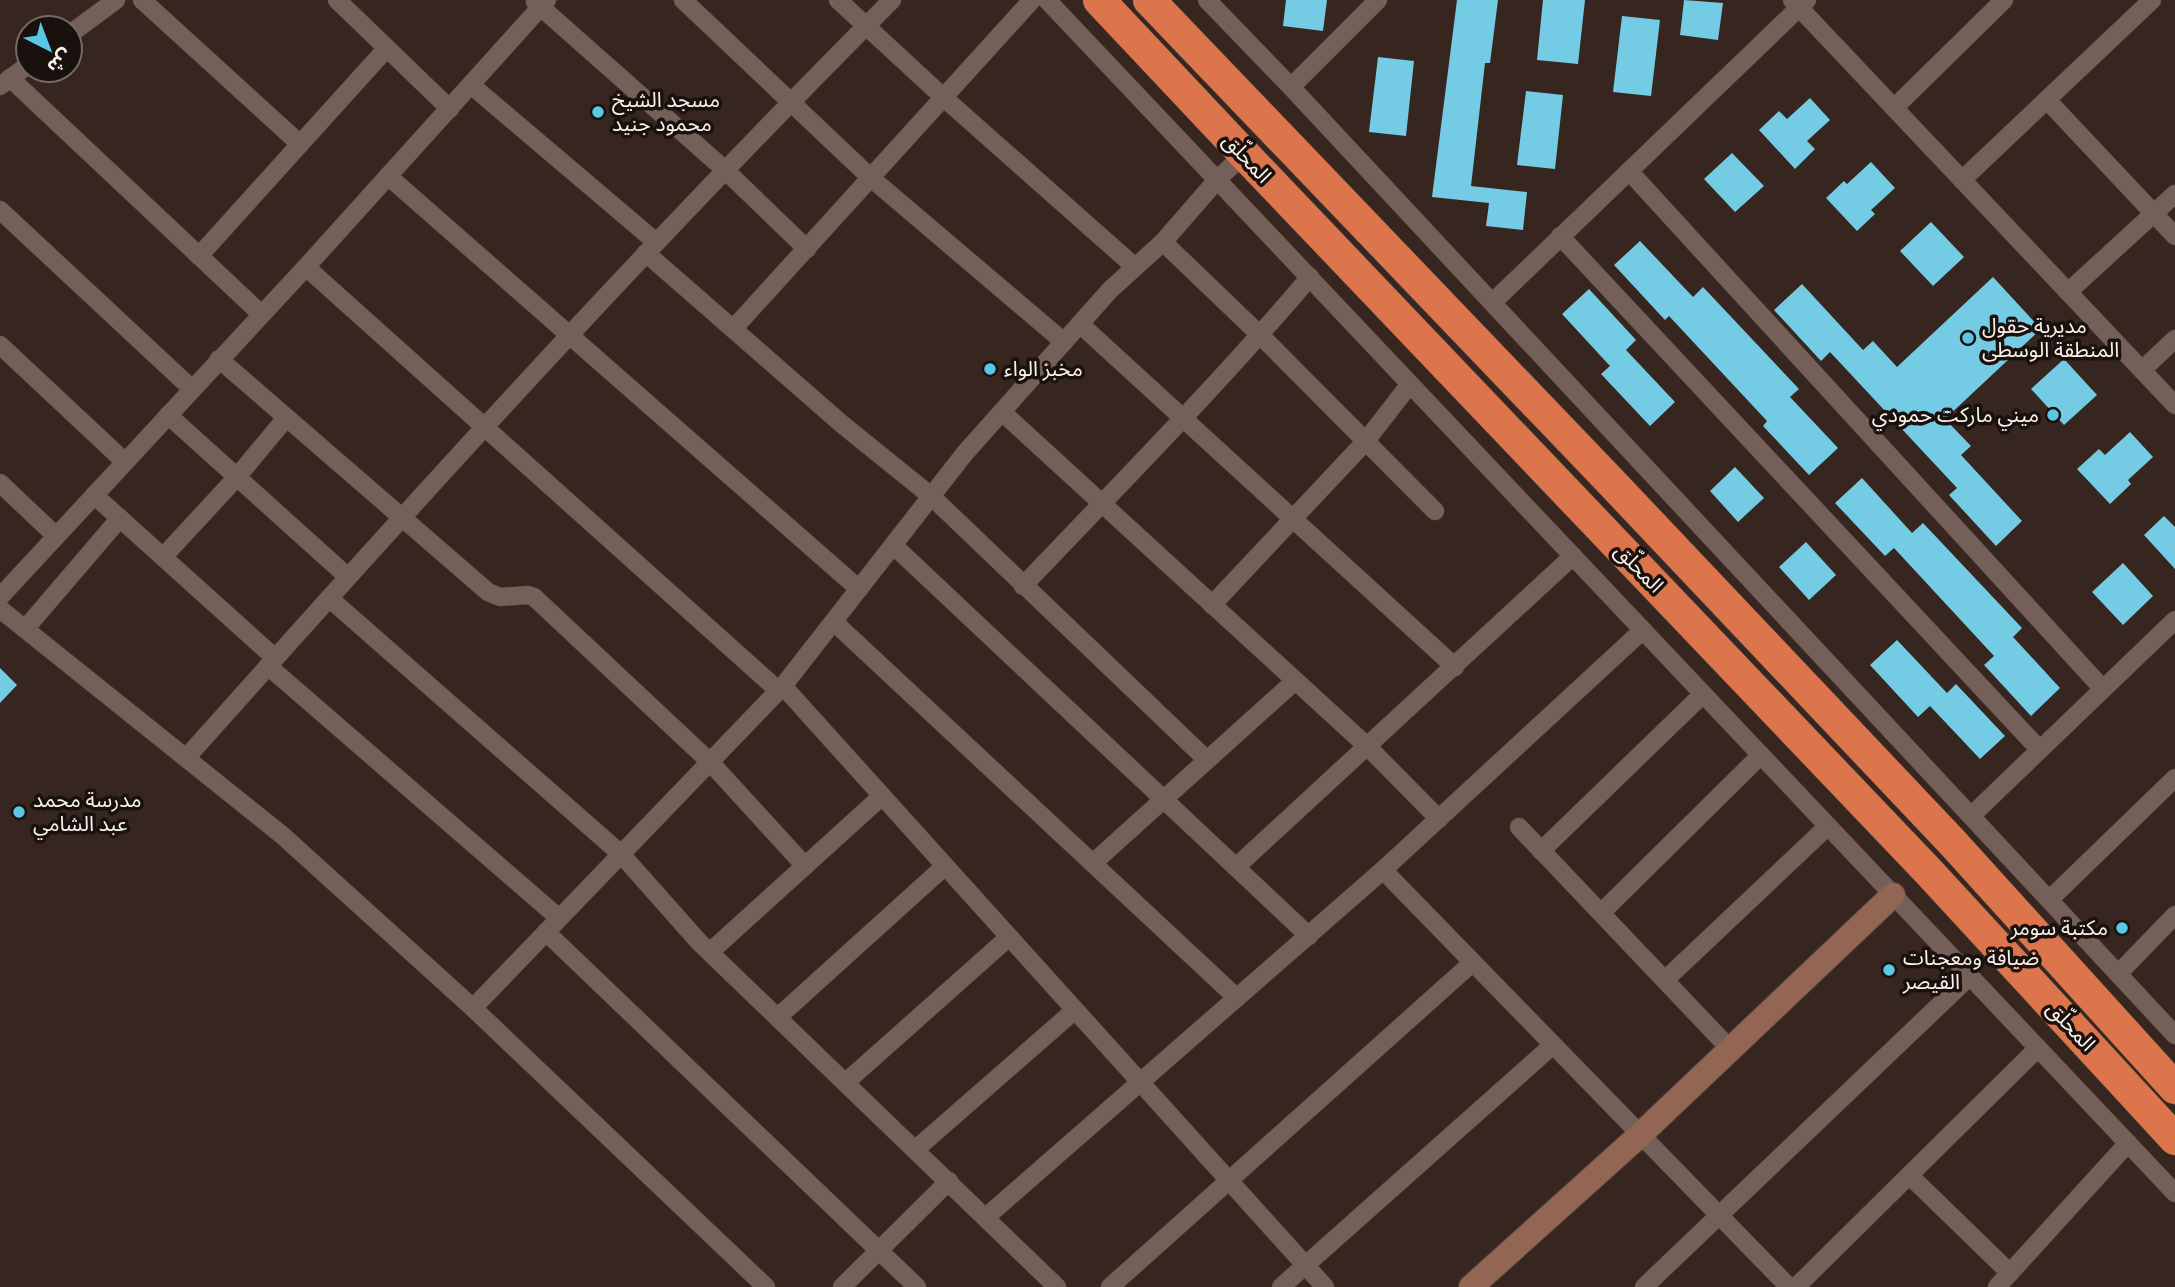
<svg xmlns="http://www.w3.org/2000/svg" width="2175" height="1287" font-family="'Roboto Condensed','Noto Sans Arabic',sans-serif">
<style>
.building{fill:#73cbe4}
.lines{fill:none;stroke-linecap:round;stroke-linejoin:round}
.street-casing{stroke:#53453f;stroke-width:19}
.secondary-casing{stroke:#53453f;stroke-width:26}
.highway-casing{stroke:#53453f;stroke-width:33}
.street{stroke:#746058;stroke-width:18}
.secondary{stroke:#936654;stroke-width:24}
.highway{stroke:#dc754b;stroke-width:32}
.poi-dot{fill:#5ac8e5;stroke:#19110e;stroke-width:2.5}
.labels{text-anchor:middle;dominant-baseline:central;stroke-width:7;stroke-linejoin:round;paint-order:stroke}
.poi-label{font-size:21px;fill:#fcf0eb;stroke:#19110e;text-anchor:start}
.street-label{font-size:21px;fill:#fcf0eb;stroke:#19110e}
</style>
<rect width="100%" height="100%" fill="#37261f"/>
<!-- building -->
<g class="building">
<path d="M1286,0H1327L1323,31L1283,26Z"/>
<path d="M1457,0H1498L1490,63H1485L1471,186L1527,192L1523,230L1486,226L1489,203L1432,197Z"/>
<path d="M1543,0H1585L1578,64L1537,60Z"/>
<path d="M1684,0L1723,3L1718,40L1680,35Z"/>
<path d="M1622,16L1660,20L1651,96L1613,92Z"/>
<path d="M1378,57L1414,61L1406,136L1369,132Z"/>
<path d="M1526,91L1563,95L1555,169L1517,165Z"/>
<path d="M1810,98L1830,120L1807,141L1815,149L1795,169L1759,130L1779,111L1787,119Z"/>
<path d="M1732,153L1764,186L1735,212L1704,179Z"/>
<path d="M1871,162L1895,188L1871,210L1875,214L1857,231L1826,198L1844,181L1847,184Z"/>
<path d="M1931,222L1964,257L1933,286L1900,251Z"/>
<path d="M1640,241L1693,297L1703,287L1799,389L1790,397L1838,448L1809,475L1763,426L1767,421L1669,316L1665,320L1614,265Z"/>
<path d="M1993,277L2041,329L1945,419L1971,446L1961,455L2022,521L1996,546L1949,495L1957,488L1830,352L1821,361L1774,310L1802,284L1863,350L1873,341L1897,367Z"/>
<path d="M1589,289L1636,340L1626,350L1675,402L1650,426L1601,374L1610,366L1562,314Z"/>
<path d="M2064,359L2097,395L2064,425L2031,389Z"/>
<path d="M2130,432L2153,457L2128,480L2131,484L2110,504L2077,469L2099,449L2105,455Z"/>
<path d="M1735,467L1764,498L1738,522L1710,491Z"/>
<path d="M1862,478L1912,533L1923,523L2022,628L2013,637L2060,688L2031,716L1984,665L1994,656L1894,548L1885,556L1835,503Z"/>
<path d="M2164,516L2175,527V569L2144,535Z"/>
<path d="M1806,542L1836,575L1809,600L1779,567Z"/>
<path d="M2123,563L2153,596L2123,625L2092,592Z"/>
<path d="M1897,640L1947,693L1956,684L2005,736L1980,759L1930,706L1918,717L1870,665Z"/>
<path d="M0,668L17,685L0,703Z"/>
</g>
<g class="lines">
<defs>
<g id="street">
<path d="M142,0L300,144"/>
<path d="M337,0L450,109"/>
<path d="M683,0L871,178L1064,342"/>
<path d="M838,0L943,97L1135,267"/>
<path d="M1047,0L2175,1193"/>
<path d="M1207,0L1291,87L2175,1035"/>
<path d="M1792,0L2175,405"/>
<path d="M535,2L724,169L807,249"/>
<path d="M70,34L116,0"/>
<path d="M10,78L261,314"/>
<path d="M471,85L656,242"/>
<path d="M0,86L28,65"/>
<path d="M1291,87L1378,0"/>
<path d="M2047,100L2175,236"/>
<path d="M1894,108L2004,0"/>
<path d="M1629,171L2103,689"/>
<path d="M388,176L859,589"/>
<path d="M1962,180L2152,0"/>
<path d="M0,210L192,389"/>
<path d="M1560,236L2039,749"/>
<path d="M1163,242L1260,335L1435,511"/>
<path d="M646,253L843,425L931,496L1207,760"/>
<path d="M199,256L387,48"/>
<path d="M306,267L779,691"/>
<path d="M2068,292L2175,194"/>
<path d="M1493,302L1807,0"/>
<path d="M1080,324L1455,667"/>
<path d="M734,328L1032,0"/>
<path d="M0,345L125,462"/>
<path d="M219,359L488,592L500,597L528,595L534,597L710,762L805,866"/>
<path d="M2142,370L2175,339"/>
<path d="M1002,412L1368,747L1439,819"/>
<path d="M168,415L348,577"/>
<path d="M0,483L56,536"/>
<path d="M94,495L275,658"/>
<path d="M893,545L1309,936"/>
<path d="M163,557L237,477L286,418"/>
<path d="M1023,586C1120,484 1219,384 1310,277"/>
<path d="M0,597L306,267L547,0"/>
<path d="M329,598L621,854L699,942L1057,1287"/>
<path d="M1212,605L1365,442L1410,384"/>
<path d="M0,609L282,835L473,1008L766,1287"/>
<path d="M834,622L1237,998"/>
<path d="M25,629L120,518"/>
<path d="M268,666L559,918"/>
<path d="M783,686L1325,1287"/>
<path d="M186,758C416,500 648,244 892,0"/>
<path d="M1971,816L2175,620"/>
<path d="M1519,827L1731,1050"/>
<path d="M1541,851L1703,694"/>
<path d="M1093,863L1295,681"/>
<path d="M1236,867L1573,556"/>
<path d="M1383,870L1789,1287"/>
<path d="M2049,900L2175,778"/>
<path d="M1601,913L1761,755"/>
<path d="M546,932L917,1287"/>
<path d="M710,952L882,796"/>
<path d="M2118,974L2175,915"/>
<path d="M1665,980L1828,826"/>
<path d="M473,1008L783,686L965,453L1110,290L1163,242L1217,180L1244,154"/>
<path d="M778,1017L945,866"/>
<path d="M846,1082L1009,937"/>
<path d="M916,1149L1075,1010"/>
<path d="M1910,1176L2010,1273"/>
<path d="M986,1217L1383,870L1643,630"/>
<path d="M842,1287L949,1181"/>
<path d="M1110,1287L1472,963"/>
<path d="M1281,1287L1553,1045"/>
<path d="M1644,1287L1970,976"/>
<path d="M1796,1287L2038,1048"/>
<path d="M1997,1287L2128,1143"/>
</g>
<path id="secondary" d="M1471,1287L1640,1135L1893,895"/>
<g id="highway">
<path d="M1099,0L1244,154L1928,871L2175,1139"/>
<path d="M1149,0L1612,483L1952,842L2175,1088"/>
</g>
</defs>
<!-- street casing -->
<use href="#street" class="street-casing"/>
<!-- secondary casing -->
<use href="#secondary" class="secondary-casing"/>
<!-- highway casing -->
<use href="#highway" class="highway-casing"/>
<!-- street -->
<use href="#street" class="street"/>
<!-- secondary -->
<use href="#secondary" class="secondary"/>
<!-- highway -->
<use href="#highway" class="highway"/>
</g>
<!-- markers -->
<g class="poi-dot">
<circle cx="598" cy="112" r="7"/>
<circle cx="1968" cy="338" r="7"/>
<circle cx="990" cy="369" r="7"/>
<circle cx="2053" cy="415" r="7"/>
<circle cx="19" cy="812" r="7"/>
<circle cx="2122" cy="928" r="7"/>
<circle cx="1889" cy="970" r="7"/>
</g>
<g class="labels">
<!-- poi labels -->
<g class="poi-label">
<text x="612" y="100">مسجد الشيخ<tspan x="612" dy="24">محمود جنيد</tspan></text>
<text x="1982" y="326">مديرية حقول<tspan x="1982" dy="24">المنطقة الوسطى</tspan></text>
<text x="1004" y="369">مخبز الواء</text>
<text x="2039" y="415" text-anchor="end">ميني ماركت حمودي</text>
<text x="33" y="800">مدرسة محمد<tspan x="33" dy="24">عبد الشامي</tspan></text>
<text x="2108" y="928" text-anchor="end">مكتبة سومر</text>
<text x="1903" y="958">ضيافة ومعجنات<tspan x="1903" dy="24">القيصر</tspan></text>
</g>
<!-- street labels -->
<g class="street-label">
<text transform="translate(1247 158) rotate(47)">المحلّق</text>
<text transform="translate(1639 568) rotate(46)">المحلّق</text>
<text transform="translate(2071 1026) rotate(47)">المحلّق</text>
</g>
</g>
<!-- north arrow -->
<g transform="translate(49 49) rotate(138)"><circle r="33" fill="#19110e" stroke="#746a66" stroke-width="2"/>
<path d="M0-5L12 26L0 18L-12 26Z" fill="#5ac8e5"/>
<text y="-10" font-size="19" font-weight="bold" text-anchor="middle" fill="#fcf0eb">ش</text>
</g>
</svg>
